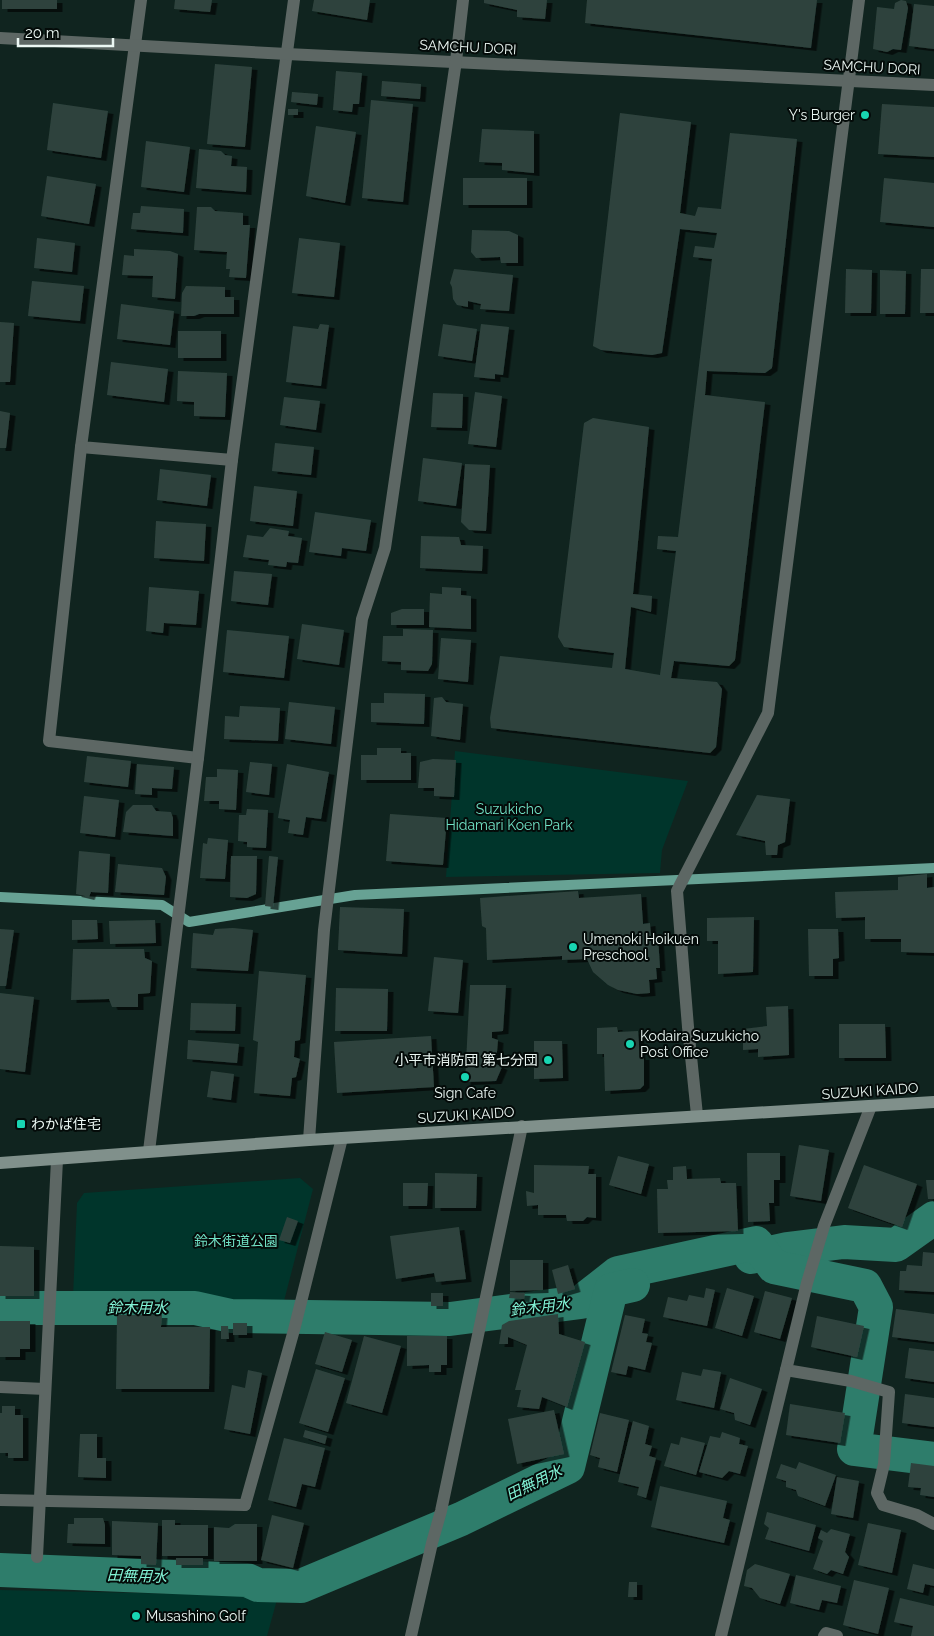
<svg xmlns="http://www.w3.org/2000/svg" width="934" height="1636" font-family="Raleway,'Noto Sans JP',sans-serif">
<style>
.green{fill:#00352b}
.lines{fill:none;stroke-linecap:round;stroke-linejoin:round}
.stream{stroke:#67a294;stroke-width:10}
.canal{stroke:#2e7d6b;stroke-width:34}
.building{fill:#2e433d;filter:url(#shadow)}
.service{stroke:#5d6764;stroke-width:12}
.minor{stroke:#5d6764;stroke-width:12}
.secondary{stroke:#80908b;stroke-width:12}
.poi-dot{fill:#18d5b2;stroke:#040b09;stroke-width:2}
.labels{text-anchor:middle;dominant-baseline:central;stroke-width:4;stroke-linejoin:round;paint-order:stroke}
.street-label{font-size:14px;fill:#ebf7f3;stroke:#040b09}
.poi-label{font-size:14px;fill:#ebf7f3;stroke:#040b09;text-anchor:start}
.park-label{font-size:14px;fill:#71e2c6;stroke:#040b09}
.water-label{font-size:15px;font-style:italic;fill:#82f3d6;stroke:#040b09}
</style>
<defs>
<filter id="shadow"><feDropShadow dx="5.5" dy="3" stdDeviation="0" flood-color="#0009"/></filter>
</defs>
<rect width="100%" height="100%" fill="#10241f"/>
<!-- green -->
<g class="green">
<path d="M455,751L688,781L662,850L660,873L446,877Z"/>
<path d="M300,1178L313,1189L284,1301L73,1297L77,1203L84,1193Z"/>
<path d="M0,1590L278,1596L267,1636H0Z"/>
</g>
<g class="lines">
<!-- stream -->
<path class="stream" d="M0,897L162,905L189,922L355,895L934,868"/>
<!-- canal -->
<g class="canal">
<path d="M751,1257L787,1249L844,1242L896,1245L934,1218"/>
<path d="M0,1308H195L231,1316L450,1319L581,1302L618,1273L756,1243L774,1267L865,1286L876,1307L854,1449L934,1459"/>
<path d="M0,1570L247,1580L258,1585L301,1586L461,1519L568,1467L611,1290L633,1285"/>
</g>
</g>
<!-- building -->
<g class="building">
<rect x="2" y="0" width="55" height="9"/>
<path d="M175,0H212L210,12L174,9Z"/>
<path d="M314,0H370L367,20L312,11Z"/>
<path d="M484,0H547L545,19L517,17V10L484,3Z"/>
<path d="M587,0H817L811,48L585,23Z"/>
<path d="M901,0L906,1L908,8L901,50L893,49L887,52L873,49L877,7L894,9L895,3Z"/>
<path d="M914,4L934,6V49L909,46Z"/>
<path d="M215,64L252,67L245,147L207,144Z"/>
<path d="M336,71L362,73L359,104H353L352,112L333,110Z"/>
<path d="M382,81L421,84L420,99L381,96Z"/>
<path d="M292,92L318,94L317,105L291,102Z"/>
<path d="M371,100L413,104L403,202L362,198Z"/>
<path d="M53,103L108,111L101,158L47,150Z"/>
<path d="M882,104L934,107V157L878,154Z"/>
<rect x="288" y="109" width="10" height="6"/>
<path d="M620,113L691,122L680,213L695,216L698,207L721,209L730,133L797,139L772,368L765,373L707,371L705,395L765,402L735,660L729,666L674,661L671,678L717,682L722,689L716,747L710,753L491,728L490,718L500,656L612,668L614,653L564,647L558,637L584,423L593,418L649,427L633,594L652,596L651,612L631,607L625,669L660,675L676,551L657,549L658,536L678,537L712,259L693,257L695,246L714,248L717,233L680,229L662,353L652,355L601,350L593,346Z"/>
<path d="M316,126L356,132L345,203L306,196Z"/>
<path d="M482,129L534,131V173L502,170V163L479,162Z"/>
<path d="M146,141L190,147L184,192L141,187Z"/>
<path d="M199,149L221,151L225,155L232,156L231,166L247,167L246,192L196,188Z"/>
<path d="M47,176L96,184L89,224L41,216Z"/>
<rect x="463" y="178" width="64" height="27"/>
<path d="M884,178L934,183V227L880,222Z"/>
<path d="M141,206L184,209L183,233L131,229L133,213H140Z"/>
<path d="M197,207H211L215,211L243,213V225H250L246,278L229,277L230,269H226L227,252L194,250Z"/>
<path d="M472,230L509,231L518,235V263H501L500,257L476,258L471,252Z"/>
<path d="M37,238L75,243L72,272L34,268Z"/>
<path d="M299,238L340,243L334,297L292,293Z"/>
<path d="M134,249L170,251L178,254L175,299L152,297L153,276L122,275L124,255L134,256Z"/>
<path d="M454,269L513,275L509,311L480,309L481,304L468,301V307L457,305L453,299L452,287L450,283Z"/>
<path d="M846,269L872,270L871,313H845Z"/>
<path d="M921,269H934V313H920Z"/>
<path d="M880,270L906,271L905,314H880Z"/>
<path d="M32,281L84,286L80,321L28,316Z"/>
<path d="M186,286L225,287V297H234V314H199L194,316H181L182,293Z"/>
<path d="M121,304L174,311L170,345L117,339Z"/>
<path d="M0,322L14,323L10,382H0Z"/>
<path d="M320,324L329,325L321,386L286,382L293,326L318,329Z"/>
<path d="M443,324L477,329L472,361L438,356Z"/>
<path d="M481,324L509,327L503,375L495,374V379L474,377Z"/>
<rect x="178" y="331" width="43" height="27"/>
<path d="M111,362L168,369L164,402L107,395Z"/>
<path d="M178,371L227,373L225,417L194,416V402L177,401Z"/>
<path d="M475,392L502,396L496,447L468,444Z"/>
<path d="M433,393L463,394L462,428L431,427Z"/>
<path d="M284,397L320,401L316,430L280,425Z"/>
<path d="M0,411L10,413L6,448H0Z"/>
<path d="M275,443L314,447L311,475L272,471Z"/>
<path d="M423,458L462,463L456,506L418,501Z"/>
<path d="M465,464L490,465L486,531L469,530L461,522Z"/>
<path d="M160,469L211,475L207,506L157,500Z"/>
<path d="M254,486L297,491L293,526L250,521Z"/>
<path d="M315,512L371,520L366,551L342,548L341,556L309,552Z"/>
<path d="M156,521L206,524L204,561L154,558Z"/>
<path d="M270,528L289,531L288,536L302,538L298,563L287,562L286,567L268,565L269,560L243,557L247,535L263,537Z"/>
<path d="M421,536L459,537L461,545L483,546L482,571L420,568Z"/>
<path d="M234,571L272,574L268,605L231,601Z"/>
<path d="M149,587L199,591L196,625L164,623L163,633L146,631Z"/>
<path d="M442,587L461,588V595L471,596V629L429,627L430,593L442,594Z"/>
<path d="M402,609H424V625H391V613Z"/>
<path d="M302,624L344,630L339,665L297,659Z"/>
<path d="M403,629L433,630L432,664L428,671L401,670V662L382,661L383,636H403Z"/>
<path d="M227,630L289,636L284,678L223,672Z"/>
<path d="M441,638L471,640L468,682L438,679Z"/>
<path d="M384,693L425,694L424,724L371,722V703H384Z"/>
<path d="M442,697L446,702L463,704L460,740L431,736L434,698Z"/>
<path d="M289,702L335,707L331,744L285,739Z"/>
<path d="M240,706L280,708L278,741L224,739L225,716L239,717Z"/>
<path d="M377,748H401V753H411V780H361V755H377Z"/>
<path d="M87,756L131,761L128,787L84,782Z"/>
<path d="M433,759L456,760L454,797L434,796V788H418L420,762Z"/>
<path d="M250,762L272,764L269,795L246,792Z"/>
<path d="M137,764L174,767L172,789L152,788V795L135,794Z"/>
<path d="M287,764L329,772L321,819L306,817L303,835L288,833L290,820L278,818Z"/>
<path d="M217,769L238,770L236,810L219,809V801H204L206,777H217Z"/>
<path d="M757,795L790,799L785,842L778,845L777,855H766L765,841L736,835Z"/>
<path d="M84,796L119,800L115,837L80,833Z"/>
<path d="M133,805H152L156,811L171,812L173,818V836L123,832L126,812Z"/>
<path d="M247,809L268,810L266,848L247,847V842L238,841L239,815H246Z"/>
<path d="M390,814L447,818L443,865L386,861Z"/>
<path d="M208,838L228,840L225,879L200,878L203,843L207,844Z"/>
<path d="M79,851L110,854L108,893L91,892L89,897L76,894Z"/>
<path d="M231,856H257L256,894L247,898L230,897Z"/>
<path d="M269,856L278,857L273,907L265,906Z"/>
<path d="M118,864L162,868L166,877L164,895L115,892Z"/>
<path d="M927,874V888L934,887V953L901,952V939H865V917L836,918L835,892L898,890V877Z"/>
<path d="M578,891L579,898L641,894L643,924L650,923L651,937H658L660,968H656L657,979L649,980L650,993L637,994L618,990L608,985L593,972L587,959L562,960V956L487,960L486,928L482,926L480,898Z"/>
<path d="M340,907L404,909L402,954L338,950Z"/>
<path d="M754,917L753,972L718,974V941H707V918Z"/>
<path d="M72,920H97L98,939L72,940Z"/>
<path d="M155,920L156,943L110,944L109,921Z"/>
<path d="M233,928L253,930L248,971L191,968L193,933L213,935L215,929Z"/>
<path d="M0,929L14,930L6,986H0Z"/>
<path d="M808,929H838L839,958L833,959V976H809Z"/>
<path d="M73,949H144L145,958L152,961L150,993L138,994V1007H112L109,999L71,1000Z"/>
<path d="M434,957L463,960L458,1013L428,1011Z"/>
<path d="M259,971L306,975L300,1040L295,1041L294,1057L300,1059L296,1077L292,1078L290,1096L254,1093L258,1042L253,1040Z"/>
<path d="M470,985H506L503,1031L492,1032V1038L498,1040L496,1064L502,1067L496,1081L465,1082Z"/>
<path d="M336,988L388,989L387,1031H335Z"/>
<path d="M0,993L34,997L25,1072L0,1069Z"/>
<path d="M191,1003L236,1004L235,1031L190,1030Z"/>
<path d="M788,1006L789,1055L758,1057V1049L743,1050V1029L767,1026L766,1007Z"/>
<path d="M839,1024H885L886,1058H839Z"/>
<path d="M617,1027L618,1032L638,1031L640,1057H644V1085L640,1089L605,1091L604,1054H597V1028Z"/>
<path d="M431,1036L434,1087L337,1093L334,1042Z"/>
<path d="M188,1040L239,1044L237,1063L187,1059Z"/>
<path d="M534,1041H562L563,1078L534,1079Z"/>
<path d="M211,1071L234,1074L231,1100L207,1097Z"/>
<path d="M799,1145L829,1150L821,1201L790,1196Z"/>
<path d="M747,1153H780V1180H774V1203H769L770,1221L748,1222Z"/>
<path d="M618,1156L649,1164L641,1194L609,1185Z"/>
<path d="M534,1165L589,1166L588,1174H596V1218L587,1217L583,1221H567L566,1215H538V1205L527,1206L526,1191L534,1193Z"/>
<path d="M864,1165L917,1184L902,1227L848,1208Z"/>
<path d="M686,1166L687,1179L720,1178L721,1183H736L738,1231L658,1233L657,1189H668L667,1180H673V1167Z"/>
<path d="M435,1173L477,1174L476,1208H435Z"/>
<path d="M926,1180H934V1199H928Z"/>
<path d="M403,1183H428L427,1206H403Z"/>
<path d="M287,1217L298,1221L290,1243L279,1240Z"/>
<path d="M459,1227L466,1279L436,1282L434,1273L396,1279L390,1236Z"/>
<path d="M0,1246L34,1247V1296H0Z"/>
<path d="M923,1252L934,1253V1292L899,1290L900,1271H906L907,1265L922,1266Z"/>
<path d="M510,1260H543V1290L510,1291Z"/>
<path d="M568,1265L575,1289L558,1294L552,1270Z"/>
<path d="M706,1288L715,1290L707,1326L663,1317L668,1297L687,1301L689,1295L704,1298Z"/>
<path d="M727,1288L754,1296L742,1336L715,1328Z"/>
<path d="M765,1291L792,1298L780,1339L754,1332Z"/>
<path d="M510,1292L525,1293L524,1299L509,1298Z"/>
<rect x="431" y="1293" width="12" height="13"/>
<path d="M896,1309L934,1314V1342L892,1337Z"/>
<path d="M558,1314L559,1334L585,1342L567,1407L542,1397L539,1409L517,1407L521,1390H515L527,1345L508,1337V1344H499L502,1325L509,1321Z"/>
<path d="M117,1315H162L161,1327H210L209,1389H116Z"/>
<path d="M625,1315L645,1319L642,1333L648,1334L646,1342L652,1343L645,1370L628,1366L626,1375L611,1372Z"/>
<path d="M817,1316L864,1326L857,1357L811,1347Z"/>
<path d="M0,1321H30V1349H20V1357H0Z"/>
<rect x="233" y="1323" width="14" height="12"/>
<path d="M221,1326H228L229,1339H221Z"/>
<path d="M325,1332L352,1340L342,1372L315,1364Z"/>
<path d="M364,1336L401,1346L382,1413L346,1403Z"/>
<path d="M407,1336H447V1365H441V1372H429V1365L407,1366Z"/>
<path d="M909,1348L934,1351V1382L905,1378Z"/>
<path d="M316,1369L345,1378L328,1432L299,1423Z"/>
<path d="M703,1369L721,1372L714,1408L676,1400L682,1372L701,1376Z"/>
<path d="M248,1370L262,1373L250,1434L224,1429L232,1385L245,1388Z"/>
<path d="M730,1378L762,1389L750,1425L735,1420L734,1413L720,1409Z"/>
<path d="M905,1394L934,1398V1427L902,1423Z"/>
<path d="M790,1404L845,1413L840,1443L786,1435Z"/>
<path d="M2,1406H15V1415H23V1458H8V1453H0V1413H2Z"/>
<path d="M554,1410L564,1454L517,1464L508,1419Z"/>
<path d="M600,1413L629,1420L617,1472L598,1467L600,1458L590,1455Z"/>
<path d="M633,1421L649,1426L645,1444L652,1446L649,1456L656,1458L646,1498L637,1495L639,1487L618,1482Z"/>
<path d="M305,1430L327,1436L325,1444L303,1437Z"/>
<path d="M722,1432L740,1438L739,1444L748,1446L740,1474L729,1471L722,1478L699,1472L710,1436L720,1438Z"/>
<path d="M80,1434H97V1458H106V1478L78,1477Z"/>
<path d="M681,1437L705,1443L696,1475L664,1466L671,1443L679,1445Z"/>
<path d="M284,1438L325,1448L315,1487L302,1484L296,1507L268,1500Z"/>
<path d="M799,1462L836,1475L825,1506L798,1496L796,1490L786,1487V1481L776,1478L781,1464L796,1469Z"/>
<path d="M911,1463L934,1466V1497L920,1495L921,1488L908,1487Z"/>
<path d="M837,1477L859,1481L853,1518L831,1514Z"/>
<path d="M660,1486L727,1501L723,1518L730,1520L724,1543L651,1527Z"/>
<path d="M767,1512L816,1525L809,1551L765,1539L769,1528L764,1524Z"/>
<path d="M272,1515L304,1523L293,1568L261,1560Z"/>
<path d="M74,1518H103L105,1525V1544L67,1543L68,1524H74Z"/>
<path d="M162,1520H175V1525H208V1556H162Z"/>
<path d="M112,1521L158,1523L156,1565L141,1564V1556L112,1555Z"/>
<path d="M868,1523L901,1530L892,1573L858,1565Z"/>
<path d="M235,1524H257V1561H214V1527L229,1528Z"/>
<path d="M831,1529L850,1534L845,1552L849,1557L843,1574L831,1570L827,1574L813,1569L823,1541L818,1538L821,1530L827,1533Z"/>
<rect x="176" y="1558" width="27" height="7"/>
<path d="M755,1564L790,1574L780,1604L760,1598L752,1588L744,1586L747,1570Z"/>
<path d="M913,1564L934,1569V1586L925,1584L923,1593L907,1589Z"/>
<path d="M796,1575L841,1586L837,1603L822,1600L819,1610L790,1603Z"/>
<path d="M854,1580L889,1588L878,1634L843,1625Z"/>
<path d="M629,1582H637V1597H628Z"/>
<path d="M900,1598L934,1606V1636H911L913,1626L894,1622Z"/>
</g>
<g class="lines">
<!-- service -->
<g class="service">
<path d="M141,0L81,447L232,460L294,0"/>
<path d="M456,61L463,0"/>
<path d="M81,447L49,741L198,758"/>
<path d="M871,1106L824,1226L807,1283L786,1370L851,1381L889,1392L884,1464L877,1493L883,1505L917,1515L934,1524"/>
<path d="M149,1151L198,758L232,460"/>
<path d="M0,1387L45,1389"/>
<path d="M245,1505L294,1330L342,1138"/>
<path d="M824,1636L826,1633L837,1636"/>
</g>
<!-- minor -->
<g class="minor">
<path d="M0,38L287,54L934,85"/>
<path d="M697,1115L688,1027L677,891L768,713L859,0"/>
<path d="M309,1140L324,930L362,619L385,548L456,61"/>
<path d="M0,1500L245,1505"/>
<path d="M37,1557L57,1160"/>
<path d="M411,1636L432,1543L441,1511L522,1126"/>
<path d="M721,1636L786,1370"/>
</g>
<!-- secondary -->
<path class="secondary" d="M0,1163L309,1140L934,1102"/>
</g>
<!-- markers -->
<g class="poi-dot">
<circle cx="865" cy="115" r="5"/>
<circle cx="573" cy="947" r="5"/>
<circle cx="630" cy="1044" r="5"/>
<circle cx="548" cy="1060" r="5"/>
<circle cx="465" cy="1077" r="5"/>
<rect x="16" y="1119" width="10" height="10" rx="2.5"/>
<circle cx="136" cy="1616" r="5"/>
</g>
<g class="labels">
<!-- street labels -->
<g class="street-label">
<text transform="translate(468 47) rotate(3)">SAMCHU DORI</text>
<text transform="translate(872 67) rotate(3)">SAMCHU DORI</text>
<text transform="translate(870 1091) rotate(-4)">SUZUKI KAIDO</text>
<text transform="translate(466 1115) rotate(-4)">SUZUKI KAIDO</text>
</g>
<!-- poi labels -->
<g class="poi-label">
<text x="855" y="115" text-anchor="end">Y's Burger</text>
<text x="583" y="939">Umenoki Hoikuen<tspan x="583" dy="16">Preschool</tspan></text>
<text x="640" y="1036">Kodaira Suzukicho<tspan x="640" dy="16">Post Office</tspan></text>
<text x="538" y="1060" text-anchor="end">小平市消防団 第七分団</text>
<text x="465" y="1093" text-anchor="middle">Sign Cafe</text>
<text x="31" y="1124">わかば住宅</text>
<text x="146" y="1616">Musashino Golf</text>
</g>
<!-- park labels -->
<g class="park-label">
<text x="509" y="809">Suzukicho<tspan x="509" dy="16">Hidamari Koen Park</tspan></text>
<text x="236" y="1241">鈴木街道公園</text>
</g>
<!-- water labels -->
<g class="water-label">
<text transform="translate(540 1307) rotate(-7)">鈴木用水</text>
<text x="137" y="1308">鈴木用水</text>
<text transform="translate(534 1483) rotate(-26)">田無用水</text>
<text transform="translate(137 1576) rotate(2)">田無用水</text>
</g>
</g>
<!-- scale -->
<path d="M18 38v8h95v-8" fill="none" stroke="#ebf7f3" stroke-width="2.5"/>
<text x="25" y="38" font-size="15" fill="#ebf7f3" stroke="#040b09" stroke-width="4" paint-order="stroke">20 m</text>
</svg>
